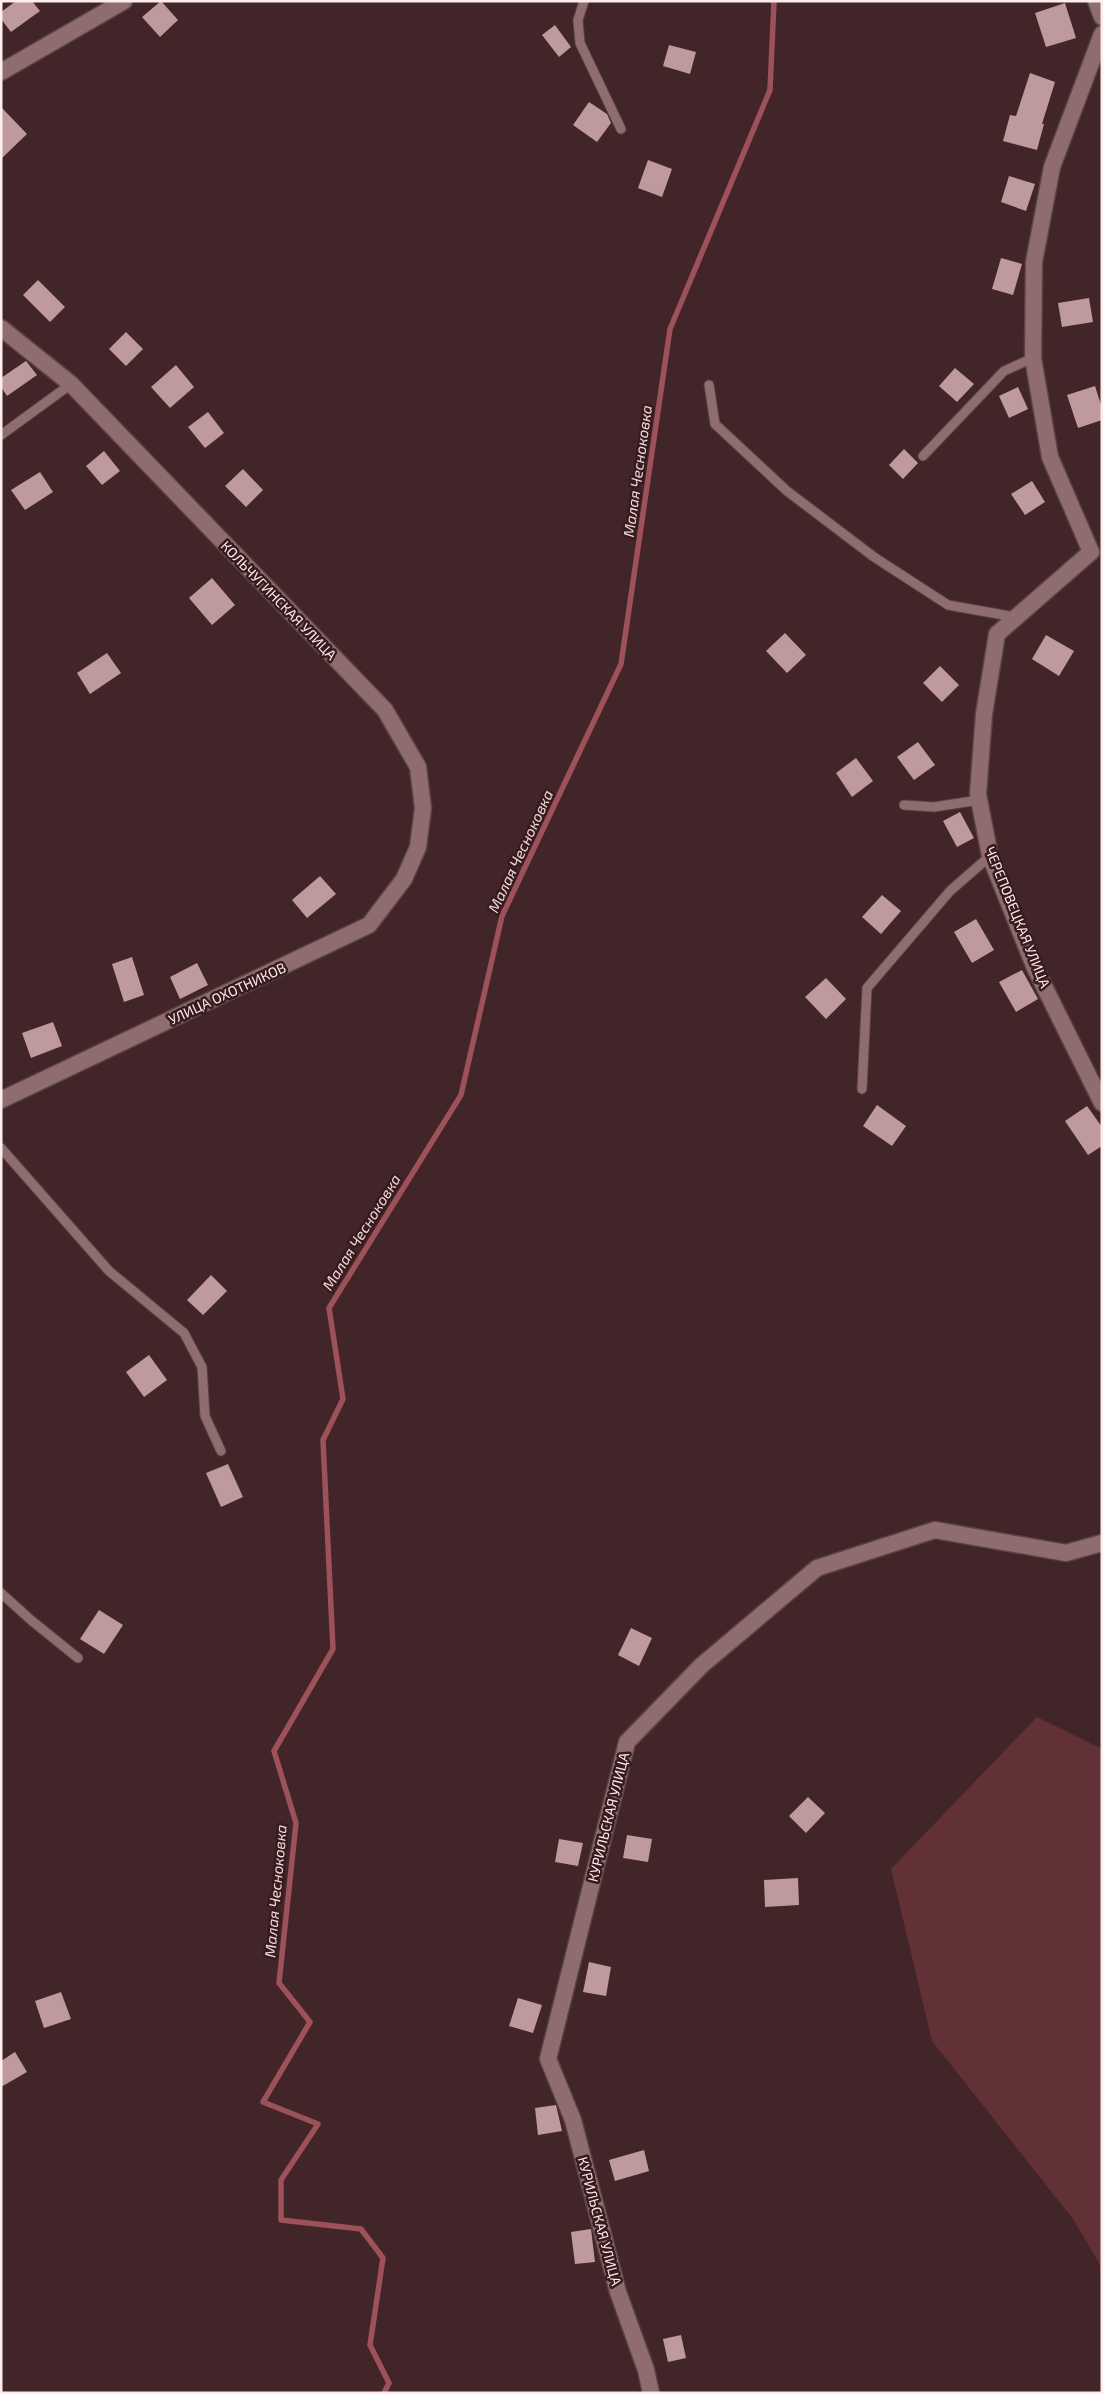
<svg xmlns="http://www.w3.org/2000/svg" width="1103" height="2394" font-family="'Exo 2',sans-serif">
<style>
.green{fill:#613136}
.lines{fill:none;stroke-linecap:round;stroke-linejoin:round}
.stream{stroke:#9d5159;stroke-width:5.5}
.building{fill:#bf9a9c}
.service-casing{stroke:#5b4345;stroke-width:11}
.minor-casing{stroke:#5b4345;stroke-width:19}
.service{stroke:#8f6d6f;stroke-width:9}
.minor{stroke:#8f6d6f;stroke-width:16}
.labels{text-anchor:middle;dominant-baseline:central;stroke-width:5;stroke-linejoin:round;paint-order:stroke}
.street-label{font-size:14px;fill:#feedee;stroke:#381b1e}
.water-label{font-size:15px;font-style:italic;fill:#f0d9da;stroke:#381b1e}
</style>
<rect width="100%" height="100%" fill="#422528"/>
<!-- green -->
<path class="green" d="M1037,1717L1102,1749V2268L1073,2219L932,2041L891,1869Z"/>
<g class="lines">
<!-- stream -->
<path class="stream" d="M384,2393L389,2383L370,2345L383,2258L361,2229L281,2220V2180L318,2124L263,2102L310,2022L279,1983L296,1823L274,1751L333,1649L323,1440L343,1399L329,1308L461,1095L502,916L621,664L670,329L770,90L774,1"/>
</g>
<!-- building -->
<g class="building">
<path d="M16,1H32L40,11L11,32L1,19V12Z"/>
<path d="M161,1L178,20L160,37L142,17Z"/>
<path d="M1065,3L1076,38L1046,47L1035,13Z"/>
<path d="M555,25L571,47L559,57L542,35Z"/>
<path d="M669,45L696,52L690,74L663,66Z"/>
<path d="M1030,73L1055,82L1042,124H1044L1037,150L1003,141L1010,115L1016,116Z"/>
<path d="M589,102L607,114L611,123L597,142L573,125Z"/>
<path d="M1,107L27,134L1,159Z"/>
<path d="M648,160L672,169L662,197L638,188Z"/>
<path d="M1009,176L1035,184L1026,211L1001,202Z"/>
<path d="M1001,258L1022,264L1013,295L992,289Z"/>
<path d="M38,280L65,307L50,322L23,295Z"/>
<path d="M1089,298L1093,322L1062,327L1058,303Z"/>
<path d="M126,332L143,349L126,366L109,349Z"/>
<path d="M26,361L37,375L7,396L1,387V378Z"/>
<path d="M176,365L194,387L170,408L151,387Z"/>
<path d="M955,368L974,384L957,402L939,386Z"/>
<path d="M1095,386L1102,408V420L1078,428L1067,395Z"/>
<path d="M1018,387L1028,409L1009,418L999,396Z"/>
<path d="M208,412L224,433L205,448L188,427Z"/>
<path d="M904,449L918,463L903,479L889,465Z"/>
<path d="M104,451L120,471L102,485L86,466Z"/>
<path d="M243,469L263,490L246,507L225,486Z"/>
<path d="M40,472L53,492L25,510L11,490Z"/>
<path d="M1032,481L1045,502L1025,515L1011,494Z"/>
<path d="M212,578L235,605L212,625L189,598Z"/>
<path d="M785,633L806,655L787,673L766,651Z"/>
<path d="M1046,635L1074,651L1059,676L1032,659Z"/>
<path d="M107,653L121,673L90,694L77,673Z"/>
<path d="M940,666L959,685L942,702L923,683Z"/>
<path d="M918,742L935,765L914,780L897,757Z"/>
<path d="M856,758L873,781L852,797L836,773Z"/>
<path d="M960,812L974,838L957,847L943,821Z"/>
<path d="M320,876L336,894L307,918L292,900Z"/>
<path d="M882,895L901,911L881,934L862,917Z"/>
<path d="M976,919L994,950L972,963L954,932Z"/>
<path d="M132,957L144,995L124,1002L112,964Z"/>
<path d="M197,963L208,985L180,999L170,977Z"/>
<path d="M1022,970L1038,999L1016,1012L999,982Z"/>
<path d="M826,978L846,999L826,1019L805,997Z"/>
<path d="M53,1022L62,1046L31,1058L22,1033Z"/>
<path d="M877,1105L906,1126L892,1146L863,1126Z"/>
<path d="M1087,1106L1102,1127V1146L1088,1155L1065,1121Z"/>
<path d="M211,1275L227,1291L203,1315L187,1300Z"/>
<path d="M149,1355L167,1380L144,1397L126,1372Z"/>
<path d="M228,1464L243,1497L221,1507L206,1473Z"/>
<path d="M99,1610L123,1625L104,1654L80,1639Z"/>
<path d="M631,1628L652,1638L639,1666L618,1655Z"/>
<path d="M808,1797L825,1813L806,1833L789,1816Z"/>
<path d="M627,1835L652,1839L648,1862L623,1858Z"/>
<path d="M559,1839L583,1843L578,1866L555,1862Z"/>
<path d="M798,1878L799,1905L765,1907L764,1880Z"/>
<path d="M589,1962L611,1967L606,1996L583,1992Z"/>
<path d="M61,1992L71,2019L44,2028L35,2001Z"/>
<path d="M518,1998L542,2005L533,2033L509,2026Z"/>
<path d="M15,2052L27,2072L1,2087V2061Z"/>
<path d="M556,2105L562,2131L538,2135L535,2108Z"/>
<path d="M644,2150L649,2171L615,2181L609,2160Z"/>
<path d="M591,2229L595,2262L575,2264L571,2232Z"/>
<path d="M681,2335L686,2358L668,2362L663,2339Z"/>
</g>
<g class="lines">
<defs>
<g id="service">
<path d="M584,1L578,20L580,43L621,129"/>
<path d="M709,385L715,424L787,491L874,557L948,605L1015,617"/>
<path d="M1,435L71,384"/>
<path d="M923,456L1004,371L1033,358"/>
<path d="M904,805L934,807L979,800"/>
<path d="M862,1089L867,988L950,891L990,856"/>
<path d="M1,1148L109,1271L184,1333L202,1367L205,1416L221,1451"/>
<path d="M1,1593L32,1621L78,1658"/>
</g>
<g id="minor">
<path d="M1096,1L1102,17"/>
<path d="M1102,34L1052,167L1034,262L1033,358L1050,457L1091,552L997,634L984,714L978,794L990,856L1035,968L1102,1103"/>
<path d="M1,72L124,1"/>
<path d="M1,328L71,384L385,710L418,767L423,808L418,847L404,879L369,925L1,1100"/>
<path d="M651,2393L646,2370L618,2292L573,2120L548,2059L627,1742L702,1665L817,1568L935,1530L1066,1553L1102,1543"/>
</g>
</defs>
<!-- service casing -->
<use href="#service" class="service-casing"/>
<!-- minor casing -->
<use href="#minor" class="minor-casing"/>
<!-- service -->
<use href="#service" class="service"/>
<!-- minor -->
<use href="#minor" class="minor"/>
</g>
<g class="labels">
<!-- street labels -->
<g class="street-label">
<text transform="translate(279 600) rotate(46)">КОЛЬЧУГИНСКАЯ УЛИЦА</text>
<text transform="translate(1018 917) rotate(68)">ЧЕРЕПОВЕЦКАЯ УЛИЦА</text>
<text transform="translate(227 993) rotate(-25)">УЛИЦА ОХОТНИКОВ</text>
<text transform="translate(608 1817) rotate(-76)">КУРИЛЬСКАЯ УЛИЦА</text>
<text transform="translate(600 2221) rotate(75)">КУРИЛЬСКАЯ УЛИЦА</text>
</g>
<!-- water labels -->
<g class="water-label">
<text transform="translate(637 471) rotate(-82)">Малая Чесноковка</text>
<text transform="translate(520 851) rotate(-65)">Малая Чесноковка</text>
<text transform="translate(361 1232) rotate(-58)">Малая Чесноковка</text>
<text transform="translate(275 1891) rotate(-85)">Малая Чесноковка</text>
</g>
</g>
<!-- border -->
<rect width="1103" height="2394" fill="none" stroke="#feedee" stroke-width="5"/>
</svg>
